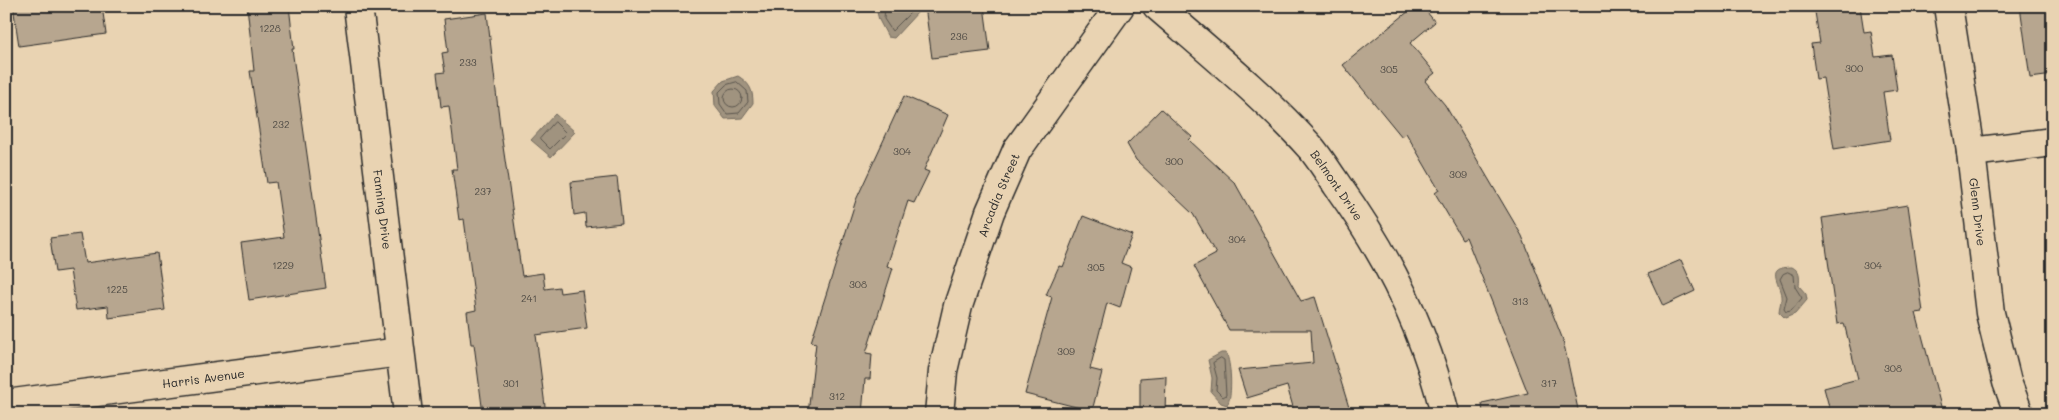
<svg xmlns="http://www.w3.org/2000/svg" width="2059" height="420" font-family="Mali,sans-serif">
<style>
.water{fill:#a0937f;stroke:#71695d}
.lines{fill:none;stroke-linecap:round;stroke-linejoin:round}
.shore{stroke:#5a554d;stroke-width:1}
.building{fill:#b7a68f;stroke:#2b2b2b}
.minor-casing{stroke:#2b2b2b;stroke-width:31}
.minor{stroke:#e9d3b2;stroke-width:28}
.labels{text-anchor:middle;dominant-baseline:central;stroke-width:5;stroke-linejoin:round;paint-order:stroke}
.number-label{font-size:10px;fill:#4e4a44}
.street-label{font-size:12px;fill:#2b2b2b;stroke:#e9d3b2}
</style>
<rect width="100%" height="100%" fill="#e9d3b2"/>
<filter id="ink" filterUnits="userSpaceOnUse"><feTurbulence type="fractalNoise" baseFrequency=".02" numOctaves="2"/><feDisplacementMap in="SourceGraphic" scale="10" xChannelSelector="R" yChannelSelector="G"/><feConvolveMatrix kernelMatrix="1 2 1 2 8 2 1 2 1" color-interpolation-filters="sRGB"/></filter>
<g filter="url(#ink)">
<!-- water -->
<g class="water">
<path d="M881,6H919L918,12L894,38L888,37L879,20L877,12Z"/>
<path d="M738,76C749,83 753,89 753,103L742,118L725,119L715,106L714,91L723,81Z"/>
<path d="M555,114L575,132L551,157L531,140Z"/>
<path d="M1792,267C1800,271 1800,277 1799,286L1806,294L1807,300L1795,314L1785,318L1779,312C1779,307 1782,301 1781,296C1780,283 1764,267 1792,267Z"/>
<path d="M1221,353H1226C1231,362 1233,396 1227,405L1221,403L1211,392L1212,378L1208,360Z"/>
</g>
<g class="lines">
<!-- shore -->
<g class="shore">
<path d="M885,6L884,19L892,31L913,10L914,6"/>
<path d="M737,82L747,91L748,102L739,113L727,114L720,104L719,92L726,85Z"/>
<circle cx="733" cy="98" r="9"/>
<path d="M555,122L566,133L550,149L540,139Z"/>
<path d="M1788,272L1794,275L1795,287L1802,298L1791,311L1786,312L1784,309L1787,297L1780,279L1783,274Z"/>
<path d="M1221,358L1224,360L1226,395L1223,397L1216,390L1217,378L1213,363Z"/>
</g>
</g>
<!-- building -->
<g class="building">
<path d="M13,6H102L106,34L19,46Z"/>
<path d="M247,6H289L294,49H292L326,288L249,300L241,243L284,237L276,182L267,183L250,71H254Z"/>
<path d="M925,6H984L990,51L932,58Z"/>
<path d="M1415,6H1422L1435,22L1410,43L1435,73L1425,81L1445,105L1522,236L1563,340L1579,414H1483L1482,403L1528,393L1466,237L1462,239L1435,193L1439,190L1406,133L1402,137L1343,65Z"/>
<path d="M1814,6H1860L1864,32L1871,31L1875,57L1892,55L1897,90L1883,92L1890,140L1834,149L1823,78L1816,79L1811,44L1820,43Z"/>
<path d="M2020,6H2053V75L2030,78Z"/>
<path d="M487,13L500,126L522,276L543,273L545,289L559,287L560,293L582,290L587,328L536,335L546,414H483L474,344H471L467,312L476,310L464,219L459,220L452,169H457L449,106L441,107L437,73L445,72L442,53L448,52L444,19Z"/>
<path d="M904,96L948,115L924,170L929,172L914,203L908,201L887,266L893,268L866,353L872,354L870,379H865L862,414H808L816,343L811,342L856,200Z"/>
<path d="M1161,109L1192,137L1189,140L1235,183L1301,301L1315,297L1351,414H1295L1287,386L1247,398L1238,370L1313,363L1311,330H1229L1194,266L1216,254L1193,214L1136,160L1127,144Z"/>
<path d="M617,177L622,223L586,227L585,213L574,215L571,182Z"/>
<path d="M1908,205L1923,312L1916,313L1943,414H1831L1824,388L1858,379L1844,323L1837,324L1822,218Z"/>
<path d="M1083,216L1132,235L1121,263L1131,267L1120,308L1107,303L1090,369L1102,372L1092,411L1025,394L1052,297L1046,295L1059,266L1063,267Z"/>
<path d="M80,234L85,263L157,253L165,310L109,318L108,306L76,310L70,270L55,272L50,238Z"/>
<path d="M1681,260L1695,291L1663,306L1648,274Z"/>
<path d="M1166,376L1165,414H1140V378Z"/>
</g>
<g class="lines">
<defs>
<g id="minor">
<path id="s1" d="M358,6L408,414"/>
<path id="s2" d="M1157,6C1210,52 1264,96 1311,148C1320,159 1329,173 1337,185C1386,253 1426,332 1445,414"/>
<path id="s3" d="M1948,6L1971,152L1990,313L2007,382L2019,414"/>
<path d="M1971,152L2053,142"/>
<path id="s4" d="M6,404L400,352"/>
<path id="s5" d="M939,414L943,371L958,306L990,212L1017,150L1120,6"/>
</g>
</defs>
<!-- minor casing -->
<use href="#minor" class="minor-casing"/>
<!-- minor -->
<use href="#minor" class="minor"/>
</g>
</g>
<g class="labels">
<!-- number labels -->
<g class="number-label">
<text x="270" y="28">1228</text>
<text x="959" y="36">236</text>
<text x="468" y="62">233</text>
<text x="1854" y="68">300</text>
<text x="1389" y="69">305</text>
<text x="281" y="124">232</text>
<text x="902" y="151">304</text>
<text x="1174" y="161">300</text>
<text x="1458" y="174">309</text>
<text x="483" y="191">237</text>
<text x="1237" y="239">304</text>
<text x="283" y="265">1229</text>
<text x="1873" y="265">304</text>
<text x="1096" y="267">305</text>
<text x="858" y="284">308</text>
<text x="117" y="289">1225</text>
<text x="529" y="298">241</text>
<text x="1520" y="301">313</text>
<text x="1066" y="351">309</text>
<text x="1893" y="368">308</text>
<text x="511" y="383">301</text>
<text x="1549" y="383">317</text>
<text x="837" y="396">312</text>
</g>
<!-- street labels -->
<g class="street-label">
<text stroke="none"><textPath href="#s2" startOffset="255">Belmont Drive</textPath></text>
<text stroke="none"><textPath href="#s5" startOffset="228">Arcadia Street</textPath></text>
<text stroke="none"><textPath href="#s1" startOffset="205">Fanning Drive</textPath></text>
<text stroke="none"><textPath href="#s3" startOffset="208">Glenn Drive</textPath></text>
<text stroke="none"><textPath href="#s4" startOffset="199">Harris Avenue</textPath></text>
</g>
</g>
<!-- margin -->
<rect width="2059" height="420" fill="none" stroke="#e9d3b2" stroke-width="25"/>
<rect x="12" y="12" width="2034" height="395" fill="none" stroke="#2b2b2b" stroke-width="2" filter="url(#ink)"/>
</svg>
